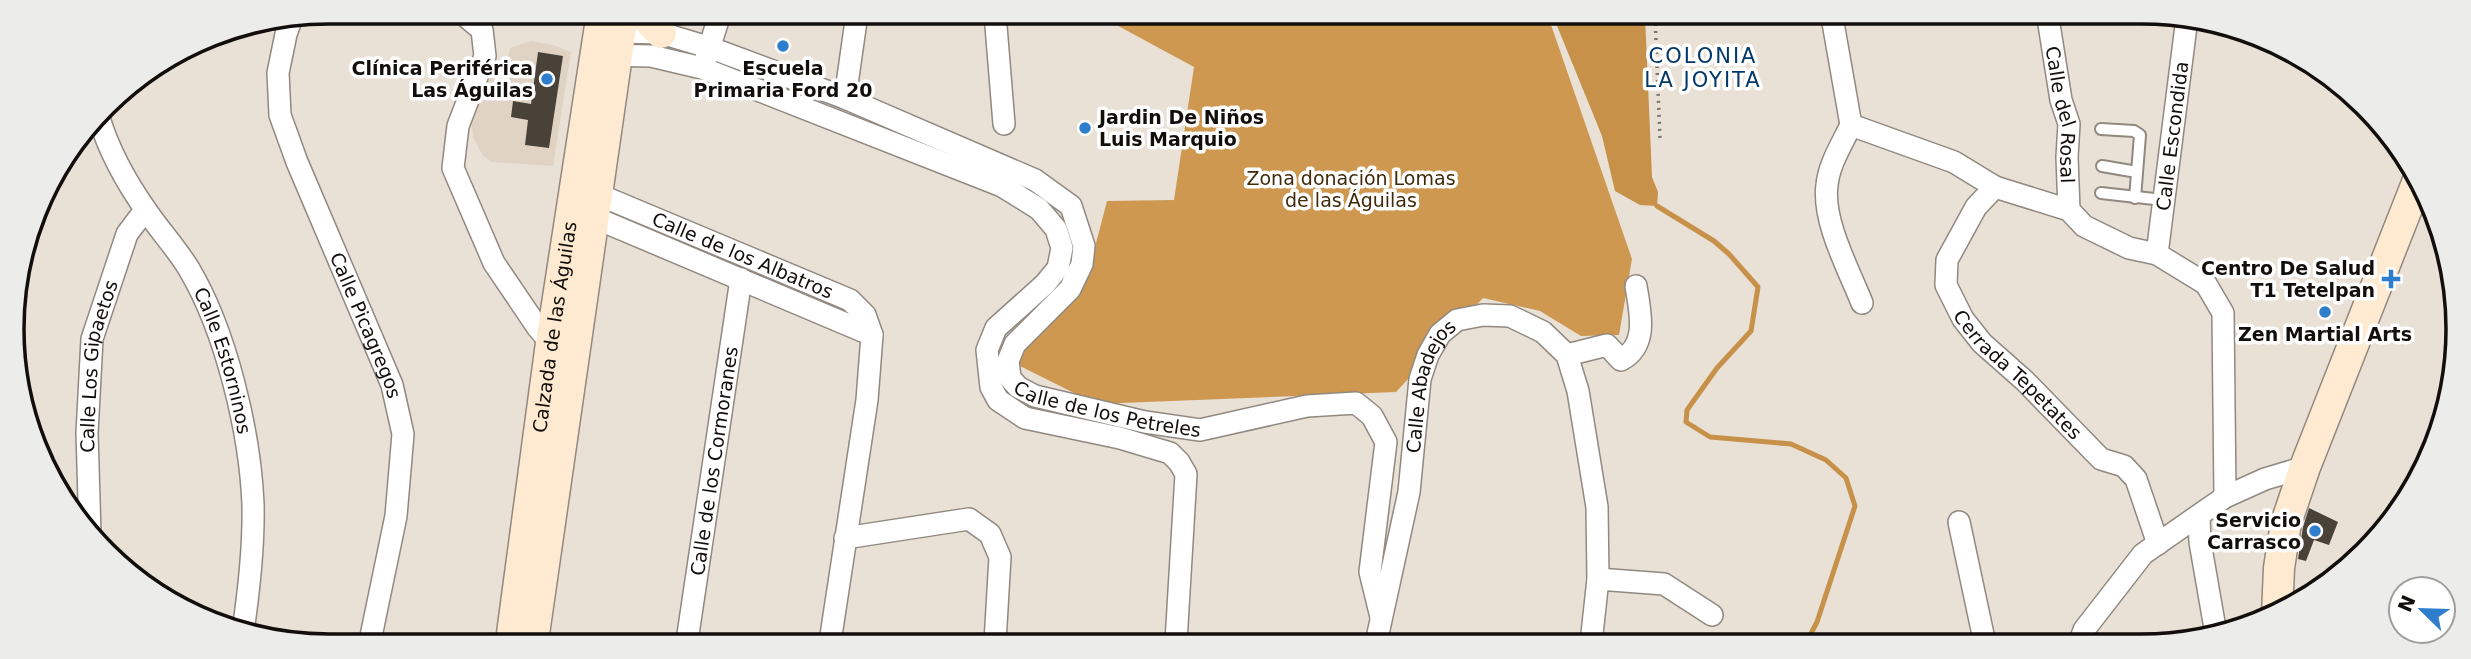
<svg xmlns="http://www.w3.org/2000/svg" width="2471" height="659" font-family="'DejaVu Sans',sans-serif">
<style>
.built{fill:#e1d3c3}
.forest{fill:#ce9851}
.water{fill:#c7914a}
.lines{fill:none;stroke-linecap:round;stroke-linejoin:round}
.stream{stroke:#c7914a;stroke-width:5}
.building{fill:#494239}
.lane-casing{stroke:#918980;stroke-width:14}
.street-casing{stroke:#918980;stroke-width:24}
.secondary-casing{stroke:#918980;stroke-width:33}
.path{stroke:#79746d;stroke-width:3.5;stroke-dasharray:2 5;stroke-linecap:butt}
.lane{stroke:#fff;stroke-width:10}
.street{stroke:#fff;stroke-width:21}
.secondary{stroke:#feead0;stroke-width:30}
.poi-dot{fill:#2f7ece;stroke:#fff;stroke-width:2.5}
.labels{text-anchor:middle;dominant-baseline:central;stroke-width:7;stroke-linejoin:round;paint-order:stroke}
.poi-label{font-size:19px;font-weight:bold;fill:#110e0b;stroke:#fff;text-anchor:end}
.street-label{font-size:19px;fill:#110e0b;stroke:#fff}
.park-label{font-size:19px;fill:#402a0a;stroke:#fff}
.neighbourhood-label{font-size:21px;letter-spacing:2px;fill:#03396a;stroke:#fff}
.rim{fill:none;stroke:#110e0b;stroke-width:3.5}
</style>
<rect width="100%" height="100%" fill="#e9e0d6"/>
<!-- built -->
<path class="built" d="M531,41L553,45L571,52L553,166L492,162L483,156L473,137L471,119L482,90L496,68L508,60L510,48Z"/>
<!-- forest -->
<path class="forest" d="M1098,15L1548,16L1632,259L1619,335L1581,336L1540,311L1483,298L1396,392L1096,404L1008,360L1094,251L1107,201L1174,200L1194,67Z"/>
<!-- water -->
<path class="water" d="M1553,16H1645L1652,177L1658,192L1657,206L1640,205L1615,191L1602,136Z"/>
<g class="lines">
<!-- stream -->
<path class="stream" d="M1657,206L1714,241L1729,254L1758,287L1751,331L1717,368L1687,410L1686,422L1710,437L1791,444L1826,460L1846,478L1855,506L1817,622L1806,643"/>
</g>
<!-- building -->
<g class="building">
<path d="M538,52L563,56L549,148L525,145L528,120L511,117L513,101L531,104Z"/>
<path d="M2309,508L2338,522L2329,545L2314,540L2306,561L2298,559L2303,527Z"/>
</g>
<g class="lines">
<defs>
<g id="lane">
<path d="M2101,129L2134,131L2140,135L2135,198"/>
<path d="M2102,166L2137,172"/>
<path d="M2101,193L2163,200"/>
</g>
<g id="street">
<path d="M462,13L482,30L485,56L458,126L453,168L494,263L538,328L551,343L558,345"/>
<path d="M995,14L1004,124"/>
<path d="M1832,17L1851,125"/>
<path id="s1" d="M2048,18L2061,100L2069,124L2067,157L2069,210"/>
<path id="s2" d="M291,20L286,34L278,73L280,115L297,162L392,385L403,434L396,516L370,641"/>
<path id="s3" d="M606,29L620,32L661,33L711,48L845,98L1035,180L1071,206L1084,246L1082,264L1070,289L1015,344L1008,361L1010,378L1018,387L1035,396L1145,422L1200,430L1307,406L1356,403L1372,416L1386,442L1370,572L1381,617"/>
<path d="M603,55L651,56L702,68L1002,186L1039,209L1056,229L1062,248L1058,268L1045,284L996,328L987,350L991,387L998,400L1025,418L1120,438L1170,453L1179,462L1186,474L1176,642"/>
<path d="M706,58L720,14"/>
<path d="M845,98L857,14"/>
<path id="s4" d="M99,118C109,151 128,185 148,213C161,232 177,249 189,269C226,331 250,432 253,504C254,546 249,590 243,631"/>
<path id="s5" d="M1995,187L1976,207L1947,260L1946,285L1963,319L1982,343L2025,381L2101,459L2124,466L2136,479L2158,544"/>
<path id="s6" d="M597,194L850,300L865,315L872,335L867,400L830,642"/>
<path d="M593,217L872,335"/>
<path id="s7" d="M2157,254L2187,18"/>
<path d="M1862,303C1849,270 1822,221 1827,185C1829,164 1842,144 1851,125L1954,162L1995,187L2069,210L2084,226L2129,248L2157,254L2206,284L2223,313L2225,497"/>
<path d="M1567,355L1607,345L1621,360C1649,345 1640,312 1636,286"/>
<path d="M2199,517L2200,542L2216,634"/>
<path d="M1959,522L1985,644"/>
<path id="s8" d="M90,533L87,433L92,339L127,234L145,210"/>
<path d="M845,538L969,519L990,534L1000,557L995,642"/>
<path d="M1598,579L1664,584L1712,615"/>
<path id="s9" d="M687,641L741,279"/>
<path id="s10" d="M1376,643L1409,492L1420,379L1428,355L1440,334L1457,320L1483,315L1510,316L1543,332L1567,355L1578,391L1597,507L1598,579L1591,643"/>
<path d="M2079,644L2084,630L2143,554L2225,497L2265,479L2305,467"/>
</g>
<g id="secondary">
<path d="M641,13L661,33"/>
<path d="M2277,615L2279,568L2286,523L2305,467L2417,183"/>
<path id="s11" d="M511,641L551,343L602,13"/>
<path d="M533,641L623,13"/>
</g>
</defs>
<!-- lane casing -->
<use href="#lane" class="lane-casing"/>
<!-- street casing -->
<use href="#street" class="street-casing"/>
<!-- secondary casing -->
<use href="#secondary" class="secondary-casing"/>
<!-- path -->
<path class="path" d="M1655,17L1660,138"/>
<!-- lane -->
<use href="#lane" class="lane"/>
<!-- street -->
<use href="#street" class="street"/>
<!-- secondary -->
<use href="#secondary" class="secondary"/>
</g>
<!-- markers -->
<g class="poi-dot">
<circle cx="783" cy="46" r="7"/>
<circle cx="547" cy="79" r="7"/>
<circle cx="1085" cy="128" r="7"/>
<path d="M2387.5 268.5h7v7h7v7h-7v7h-7v-7h-7v-7h7z"/>
<circle cx="2325" cy="312" r="7"/>
<circle cx="2315" cy="531" r="7"/>
</g>
<g class="labels">
<!-- poi labels -->
<g class="poi-label">
<text x="533" y="68">Clínica Periférica<tspan x="533" dy="22">Las Águilas</tspan></text>
<text x="783" y="68" text-anchor="middle">Escuela<tspan x="783" dy="22">Primaria Ford 20</tspan></text>
<text x="1099" y="117" text-anchor="start">Jardin De Niños<tspan x="1099" dy="22">Luis Marquio</tspan></text>
<text x="2375" y="268">Centro De Salud<tspan x="2375" dy="22">T1 Tetelpan</tspan></text>
<text x="2325" y="334" text-anchor="middle">Zen Martial Arts</text>
<text x="2301" y="520">Servicio<tspan x="2301" dy="22">Carrasco</tspan></text>
</g>
<!-- street labels -->
<g class="street-label">
<text stroke="none"><textPath href="#s1" startOffset="98">Calle del Rosal</textPath></text>
<text stroke="none"><textPath href="#s7" startOffset="119">Calle Escondida</textPath></text>
<text stroke="none"><textPath href="#s6" startOffset="158">Calle de los Albatros</textPath></text>
<text stroke="none"><textPath href="#s2" startOffset="324">Calle Picagregos</textPath></text>
<text stroke="none"><textPath href="#s11" startOffset="317">Calzada de las Águilas</textPath></text>
<text stroke="none"><textPath href="#s4" startOffset="275">Calle Estorninos</textPath></text>
<text stroke="none"><textPath href="#s8" startOffset="168">Calle Los Gipaetos</textPath></text>
<text stroke="none"><textPath href="#s5" startOffset="229">Cerrada Tepetates</textPath></text>
<text stroke="none"><textPath href="#s10" startOffset="264">Calle Abadejos</textPath></text>
<text stroke="none"><textPath href="#s3" startOffset="808">Calle de los Petreles</textPath></text>
<text stroke="none"><textPath href="#s9" startOffset="182">Calle de los Cormoranes</textPath></text>
</g>
<!-- park labels -->
<g class="park-label">
<text x="1351" y="178">Zona donación Lomas<tspan x="1351" dy="22">de las Águilas</tspan></text>
</g>
<!-- neighbourhood labels -->
<g class="neighbourhood-label">
<text x="1703" y="56">COLONIA<tspan x="1703" dy="24">LA JOYITA</tspan></text>
</g>
</g>
<!-- crop -->
<path d="M0 0H2471V659H0ZM329 24H2141A305 305 0 0 1 2446 329V329A305 305 0 0 1 2141 634H329A305 305 0 0 1 24 329V329A305 305 0 0 1 329 24Z" fill="#ececeb" fill-rule="evenodd"/>
<path class="rim" d="M329 24H2141A305 305 0 0 1 2446 329V329A305 305 0 0 1 2141 634H329A305 305 0 0 1 24 329V329A305 305 0 0 1 329 24Z"/>
<!-- north arrow -->
<g transform="translate(2422 610) rotate(293)"><circle r="33" fill="#ffffff" stroke="#a09f9d" stroke-width="2"/>
<path d="M0-5L12 26L0 18L-12 26Z" fill="#2f7ece"/>
<text y="-10" font-size="19" font-weight="bold" text-anchor="middle" fill="#110e0b">N</text>
</g>
</svg>
